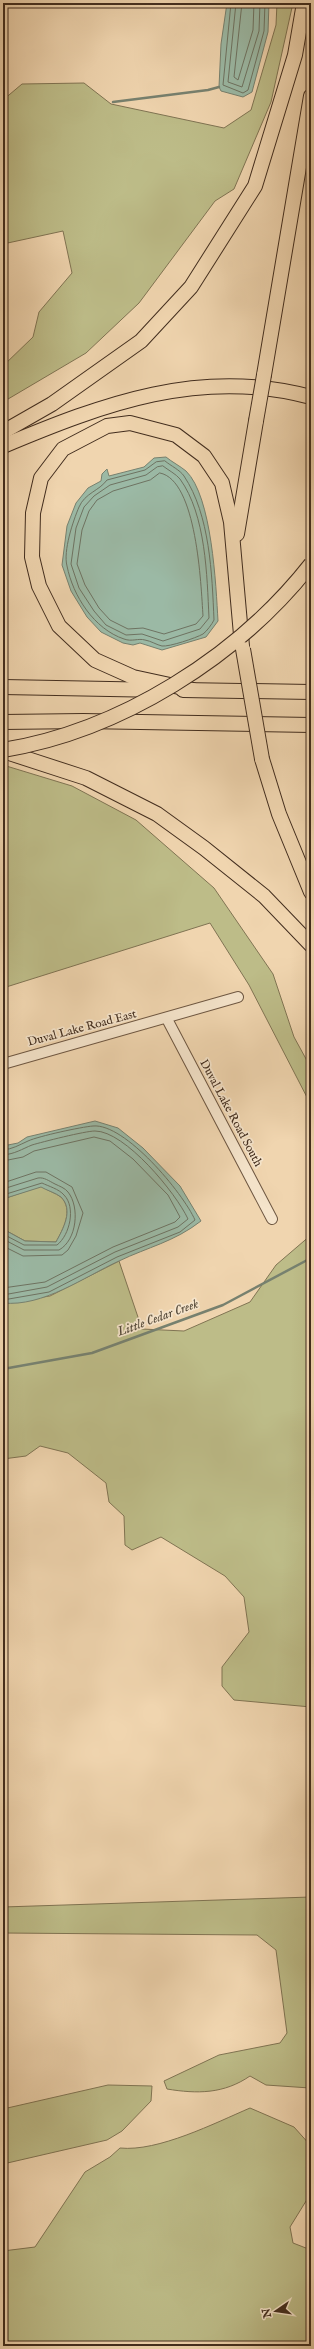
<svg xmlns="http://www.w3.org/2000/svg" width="314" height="2349" font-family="'IM FELL English',serif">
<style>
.green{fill:#bdbc88;stroke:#807453}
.water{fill:#9bb9a5;stroke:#77816f}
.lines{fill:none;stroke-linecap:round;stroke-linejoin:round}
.shore{stroke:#6e7362;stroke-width:1}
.stream{stroke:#77816f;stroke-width:2.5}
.minor-casing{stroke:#6e5742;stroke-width:12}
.highway-casing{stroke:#422d1e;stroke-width:16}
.minor{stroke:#f5e4cb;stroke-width:10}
.highway{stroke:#f0d5af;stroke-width:14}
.highway-bridge-casing{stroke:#422d1e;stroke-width:16;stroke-linecap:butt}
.highway-bridge{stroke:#f0d5af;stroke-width:14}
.labels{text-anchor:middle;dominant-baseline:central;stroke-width:3.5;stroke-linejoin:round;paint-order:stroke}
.street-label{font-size:12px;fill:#422d1e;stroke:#f5e4cb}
.water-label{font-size:13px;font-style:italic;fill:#544939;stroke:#f5e4cb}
</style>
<rect width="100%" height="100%" fill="#f0d5af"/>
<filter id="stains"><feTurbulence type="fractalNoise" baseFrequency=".005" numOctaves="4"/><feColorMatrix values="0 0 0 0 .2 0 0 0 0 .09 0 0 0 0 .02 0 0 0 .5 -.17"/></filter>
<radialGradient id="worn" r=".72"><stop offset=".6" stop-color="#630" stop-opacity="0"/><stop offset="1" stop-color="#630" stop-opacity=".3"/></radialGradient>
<!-- green -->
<g class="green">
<path d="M277,3H293L271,102L234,189L215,201L139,303L86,353L3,402V366L33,337L39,312L72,273L63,231L3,244V100L22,84L84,83L111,104L224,128L251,110L276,25Z"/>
<path d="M3,765L72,786L136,820L214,888L273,974L294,1037L311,1068V1105L249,985L210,923L3,988Z"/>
<path d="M41,1186C46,1190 56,1193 61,1197C74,1210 63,1229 56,1242L25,1241L3,1229V1199Z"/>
<path d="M311,1235V1615L309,1621L311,1707L234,1700L222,1686V1667L249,1632L244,1597L225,1576L161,1537L132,1550L125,1545L124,1516L109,1502L106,1483L68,1453L40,1446L26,1456L3,1459V1303L50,1296L119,1261L142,1329L184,1331L250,1302L276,1265Z"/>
<path d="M311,1897L310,2088L266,2085L250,2076C224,2094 197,2094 167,2089L164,2081L219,2055L280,2043L287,2033L276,1950L257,1935L3,1933V1907Z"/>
<path d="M108,2085L152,2086L151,2101L122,2131L107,2140L3,2164V2109Z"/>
<path d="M250,2108L294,2127L311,2146V2193L290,2227L293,2243L311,2250V2346H3V2251L35,2247L85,2172L110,2157L120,2148C158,2152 215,2123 250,2108Z"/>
</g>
<!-- water -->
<g class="water">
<path d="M227,3H269L268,32L252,92L243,97L221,91L219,87L221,44Z"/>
<path d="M166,457C172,462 180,466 186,471C212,496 216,586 218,621L206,637L162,650L140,643L133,645L123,643L101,632L87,617L71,591L62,565L67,526L76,503L88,488L101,481L102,474L107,469L109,476L144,467L154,458Z"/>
<path d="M95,1121L118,1128L143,1148L180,1186L201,1221C174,1242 148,1247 119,1261C84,1277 43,1307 3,1303V1229L25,1241L56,1242C63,1229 74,1210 61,1197C56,1193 46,1190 41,1187L3,1199V1146L18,1143L27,1137Z"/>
</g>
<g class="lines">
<!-- shore -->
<g class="shore">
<path d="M231,3L223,85L243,93L248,90L264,31L265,3"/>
<path d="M236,3L228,82L242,87L259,31L260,3"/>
<path d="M242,3L234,77L238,80L253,30L254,3"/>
<path d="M165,461C171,466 180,470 184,476C210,515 212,574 214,620C212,624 207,631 203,634C196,638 169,647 162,646C157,645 151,641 145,640C138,638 132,642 124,639C94,629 73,596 67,566C63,551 73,521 79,507C85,493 99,491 107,480L145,470L156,462Z"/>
<path d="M163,466C168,470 176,474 180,479C206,515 207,576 209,618L200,629L163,641L142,634L126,635L106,625L94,611L79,588L71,564L76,528L84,507L94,496L110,485L146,475L157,467Z"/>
<path d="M160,473C197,480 201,585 203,616L196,624L164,634L143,628L128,629L110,620L99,608L85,585L77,564L82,530L89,511L97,500L113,491L150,480Z"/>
<path d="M3,1150C13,1149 19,1145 28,1141C39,1136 81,1127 93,1126C125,1123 183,1193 195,1220L180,1232L117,1257L49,1292L3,1300"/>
<path d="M3,1155C15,1154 22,1149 32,1145C42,1142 85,1131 95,1131C125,1131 176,1193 188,1219L178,1227L115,1252L47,1287L3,1295"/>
<path d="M3,1161L23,1157L34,1151L94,1137L110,1141L133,1159L168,1195L180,1217L175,1222L113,1247L45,1282L3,1288"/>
<path d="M3,1183L36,1172H46L72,1187L83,1213L76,1236L68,1250L62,1255L23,1256L3,1246"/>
<path d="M3,1189L38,1178C44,1177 49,1181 55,1184C59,1186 65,1188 68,1192C80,1207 77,1240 59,1250H24L3,1239"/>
<path d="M3,1195L42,1183C48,1186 59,1189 64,1195C76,1207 70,1235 57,1245H24L3,1234"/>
</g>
<!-- stream -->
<g class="stream">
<path d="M113,102L208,90L219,87"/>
<path d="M3,1369L92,1353L223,1305L311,1258"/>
</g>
<defs>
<g id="minor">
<path d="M167,1019L272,1219"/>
<path d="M3,1064L238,997"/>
</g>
<g id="highway">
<path d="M264,375L311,96"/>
<path d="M3,432L52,404L141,341L191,287L255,186L295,55L304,3"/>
<path d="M3,446C103,404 201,367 311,397"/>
<path d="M237,534L256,421"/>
<path d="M3,687L163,690"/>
<path d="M183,690L311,692"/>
<path d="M193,690L133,677L95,660L59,626L39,586L32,557L33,513L41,478L63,449L107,426L130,423L176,435L204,456L222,483L231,522L242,646"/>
<path d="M3,722L83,721L311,725"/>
<path d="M3,751L86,778L157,814L204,848L264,896L311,945"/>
<path d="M262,759L279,814L311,892"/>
</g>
</defs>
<!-- minor casing -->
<use href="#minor" class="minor-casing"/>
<!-- highway casing -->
<use href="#highway" class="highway-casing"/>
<!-- minor -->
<use href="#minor" class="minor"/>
<!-- highway -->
<use href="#highway" class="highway"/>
<defs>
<g id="highway-bridge">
<path d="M256,421L264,375"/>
<path d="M243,649L262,759"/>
<path d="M3,750C120,731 238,657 311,564"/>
</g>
</defs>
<!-- highway-bridge casing -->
<use href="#highway-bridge" class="highway-bridge-casing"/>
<!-- highway-bridge -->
<use href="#highway-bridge" class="highway-bridge"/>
</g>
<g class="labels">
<!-- street labels -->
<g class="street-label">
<text transform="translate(82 1028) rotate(-15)">Duval Lake Road East</text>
<text transform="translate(231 1113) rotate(62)">Duval Lake Road South</text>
</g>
<!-- water labels -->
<g class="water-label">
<text transform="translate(158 1318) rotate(-20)">Little Cedar Creek</text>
</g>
</g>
<!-- margin -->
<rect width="314" height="2349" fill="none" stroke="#f0d5af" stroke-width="16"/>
<rect x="4" y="4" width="306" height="2341" fill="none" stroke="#422d1e" stroke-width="2"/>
<rect x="8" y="8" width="298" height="2333" fill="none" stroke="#422d1e"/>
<!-- north arrow -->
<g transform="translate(276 2311) rotate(257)" stroke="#f5e4cb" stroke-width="3" paint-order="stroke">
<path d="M0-3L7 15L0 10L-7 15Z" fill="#422d1e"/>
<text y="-6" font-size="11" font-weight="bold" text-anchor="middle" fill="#422d1e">N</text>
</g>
<rect width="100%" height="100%" filter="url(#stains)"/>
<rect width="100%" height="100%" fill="url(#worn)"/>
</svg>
